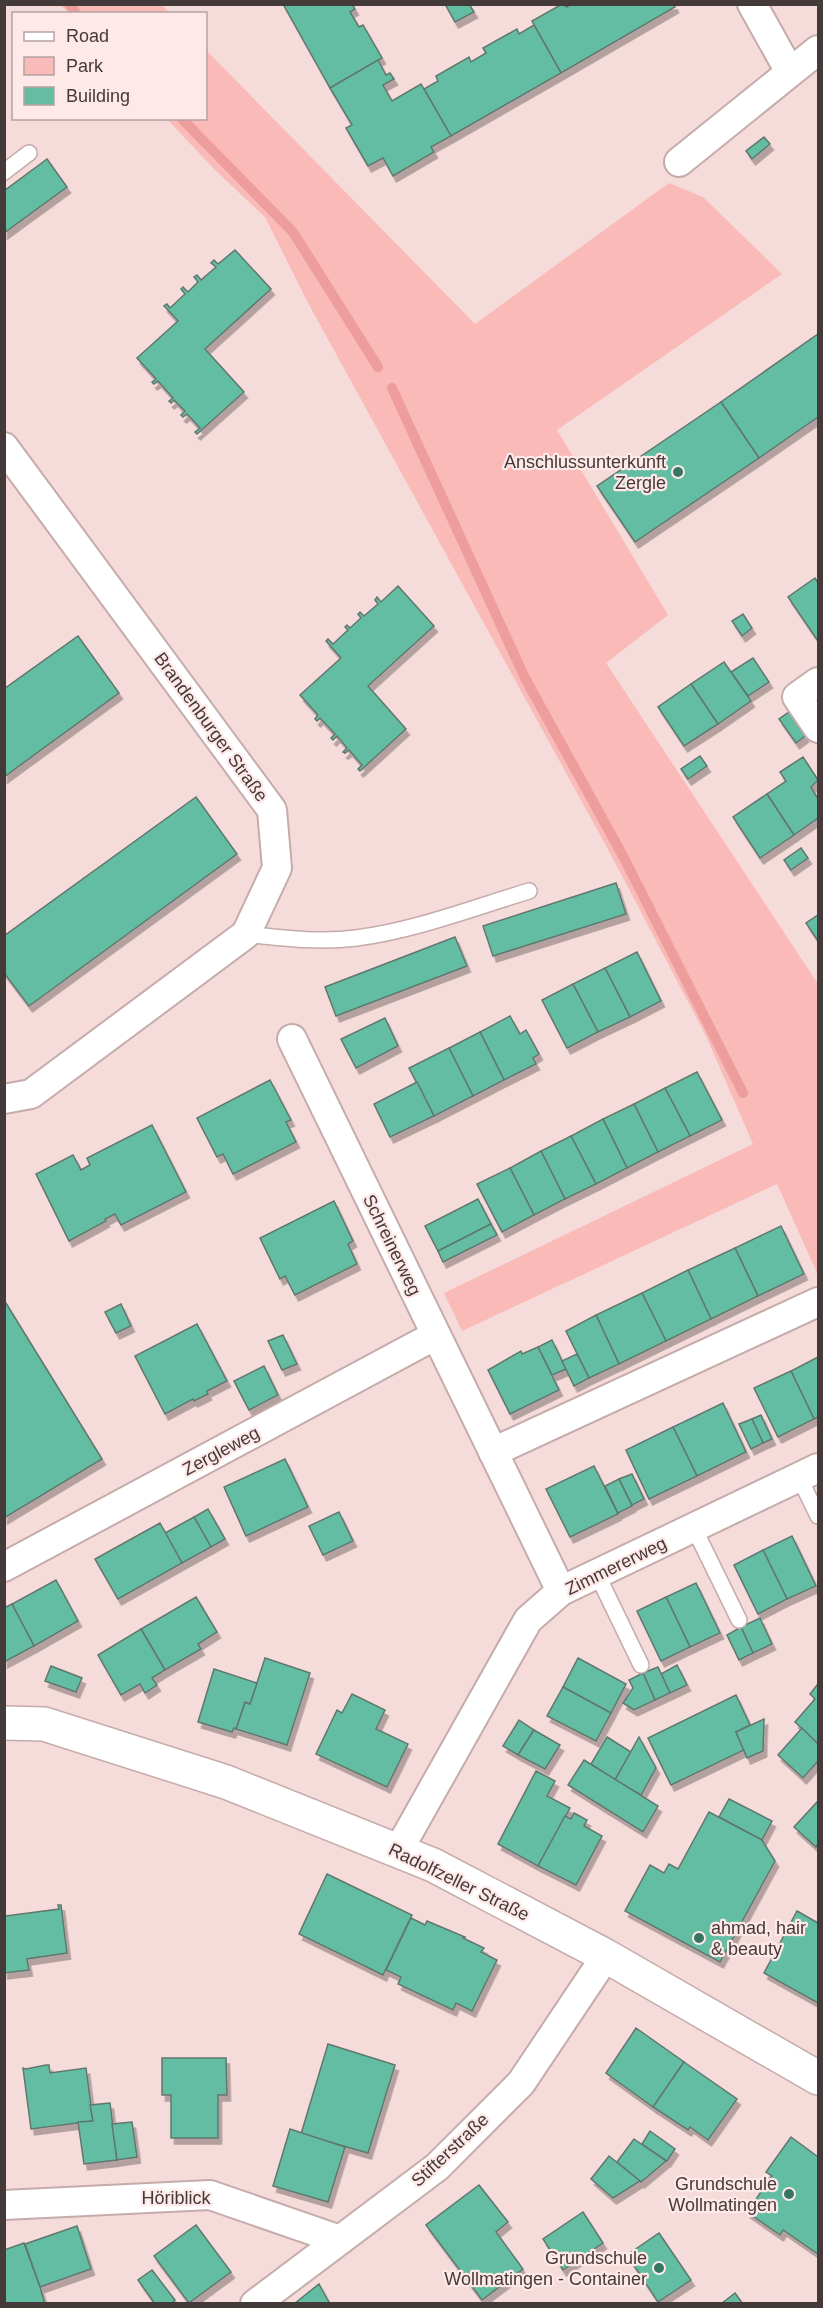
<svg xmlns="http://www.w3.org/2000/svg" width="823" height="2308" font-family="Arial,sans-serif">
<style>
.green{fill:#fabab7}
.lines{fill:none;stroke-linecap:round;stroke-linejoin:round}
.stream{stroke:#ed9d9b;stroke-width:10}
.building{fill:#64bda2;stroke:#60776f;stroke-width:1.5;filter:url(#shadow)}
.lane-casing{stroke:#c5acab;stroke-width:18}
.street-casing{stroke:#c5acab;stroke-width:32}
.secondary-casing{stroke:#c5acab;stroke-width:36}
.lane{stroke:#fff;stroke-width:15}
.street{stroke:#fff;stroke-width:28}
.secondary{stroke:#fff;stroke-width:33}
.poi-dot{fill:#367562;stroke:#fee9e8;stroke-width:2}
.labels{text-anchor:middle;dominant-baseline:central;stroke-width:4.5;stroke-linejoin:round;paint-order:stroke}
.poi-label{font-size:18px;fill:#443a39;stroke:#fee9e8;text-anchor:end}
.street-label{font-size:18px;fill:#443a39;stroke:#fee9e8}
</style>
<defs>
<filter id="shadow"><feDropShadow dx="3.5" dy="6" stdDeviation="0" flood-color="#0004"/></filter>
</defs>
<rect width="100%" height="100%" fill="#f5dbd9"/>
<!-- green -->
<g class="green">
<path d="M60,5H162L170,13H69Z"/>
<path d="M206,50L475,324L669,183L703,197L782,274L557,430L668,615L606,663L818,984V1275L777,1184L462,1331L444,1293L753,1144L706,1036L610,853L307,301L265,217L216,171L167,119L206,118Z"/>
</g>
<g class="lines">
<!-- stream -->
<g class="stream">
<path d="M69,4L77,14"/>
<path d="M181,118L293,232L378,367"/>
<path d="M392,388L525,678L623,856L743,1093"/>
</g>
</g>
<!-- building -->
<g class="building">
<path d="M283,4H352L355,9L350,12L359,27L363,25L382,58L330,88Z"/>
<path d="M445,4H469L474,12L455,22Z"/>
<path d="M562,4L567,7L571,4H674L675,7L561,73L532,21Z"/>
<path d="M534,25L561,73L451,136L424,89L438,81L436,76L469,57L471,62L486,53L483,48L517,29L519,34Z"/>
<path d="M378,60L386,75L390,73L394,79L383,85L392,101L421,84L451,136L431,147L434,152L393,176L383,158L368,166L346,128L352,125L330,88Z"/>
<path d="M764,137L770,144L752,159L746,151Z"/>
<path d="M47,159L67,187L4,233V191Z"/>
<path d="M235,250L271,289L205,349L244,392L197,434L195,432L200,428L187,414L183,417L181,415L185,411L174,400L171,403L169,401L173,398L158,381L154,384L152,382L156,379L137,358L178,321L164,306L167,304L170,308L185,294L181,289L183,287L188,292L198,282L194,277L197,275L201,280L216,267L211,263L214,260L218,264Z"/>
<path d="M818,334V417L759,458L721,402Z"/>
<path d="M721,402L759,458L635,542L597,486Z"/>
<path d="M815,578L818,583V641L788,597Z"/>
<path d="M398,586L434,626L368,686L406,729L360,771L358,769L362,765L349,750L345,753L343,752L347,748L337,736L333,740L331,738L335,734L320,718L317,721L315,719L318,715L300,695L341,658L326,641L328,639L333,644L348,630L345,627L347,625L350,628L361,618L358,614L360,612L364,616L378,604L375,600L377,597L381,602Z"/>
<path d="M743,614L752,628L742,636L732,621Z"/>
<path d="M78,636L119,693L4,777V689Z"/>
<path d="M753,658L769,682L748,696L731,672Z"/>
<path d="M724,662L751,701L718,724L691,684Z"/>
<path d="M691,684L718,724L684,746L658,707Z"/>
<path d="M789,712L805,736L796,743L779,719Z"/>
<path d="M700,756L707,766L688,779L681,769Z"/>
<path d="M803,757L818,780L811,787L818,799V818L794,835L767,794L786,781L780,772Z"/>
<path d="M767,794L794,835L760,858L733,817Z"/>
<path d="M196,797L237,854L29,1006L4,973V936Z"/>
<path d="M801,848L808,858L791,870L784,860Z"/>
<path d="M616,883L626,914L493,956L483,926Z"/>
<path d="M818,915V941L806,923Z"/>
<path d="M455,937L467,966L336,1016L325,987Z"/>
<path d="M637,952L661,1001L630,1017L605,968Z"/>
<path d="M605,968L630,1017L598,1032L573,984Z"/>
<path d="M573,984L598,1032L567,1048L542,1000Z"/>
<path d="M510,1016L520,1034L526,1030L539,1054L533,1058L536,1064L504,1080L480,1032Z"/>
<path d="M385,1018L398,1046L356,1068L341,1039Z"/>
<path d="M480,1032L504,1080L473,1096L449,1048Z"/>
<path d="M449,1048L473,1096L434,1116L409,1068Z"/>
<path d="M697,1072L722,1120L690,1136L665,1088Z"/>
<path d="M270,1080L291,1120L286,1122L296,1142L233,1174L223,1154L217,1157L197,1118Z"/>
<path d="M417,1082L434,1116L390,1137L374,1104Z"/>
<path d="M665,1088L690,1136L658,1152L634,1104Z"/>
<path d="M634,1104L658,1152L627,1168L603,1119Z"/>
<path d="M603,1119L627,1168L596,1184L571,1136Z"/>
<path d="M152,1125L186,1192L121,1225L115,1214L105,1219L106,1221L69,1241L36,1174L73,1155L81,1170L90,1165L87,1158Z"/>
<path d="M571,1136L596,1184L565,1199L541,1151Z"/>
<path d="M541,1151L565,1199L534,1215L510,1168Z"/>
<path d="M510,1168L534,1215L502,1232L477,1184Z"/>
<path d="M478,1199L491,1224L438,1251L425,1226Z"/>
<path d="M334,1201L353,1241L348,1244L357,1264L295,1295L285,1276L280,1279L260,1238Z"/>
<path d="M491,1224L497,1235L443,1262L438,1251Z"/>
<path d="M781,1226L804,1274L758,1296L735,1248Z"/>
<path d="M735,1248L758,1296L711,1319L688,1270Z"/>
<path d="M688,1270L711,1319L666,1341L642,1293Z"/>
<path d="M642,1293L666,1341L619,1364L596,1315Z"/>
<path d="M4,1300L102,1459L4,1518Z"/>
<path d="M121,1304L131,1326L116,1333L105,1312Z"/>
<path d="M596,1315L619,1364L589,1378L566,1331Z"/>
<path d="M197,1324L227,1381L207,1391L208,1394L194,1401L193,1399L165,1414L135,1356Z"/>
<path d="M283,1335L297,1364L282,1370L268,1341Z"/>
<path d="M552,1340L566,1369L552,1375L538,1347Z"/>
<path d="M538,1347L559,1390L510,1414L488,1370L521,1351L522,1354Z"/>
<path d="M577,1354L589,1378L574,1386L562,1361Z"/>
<path d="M818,1357V1417L814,1419L791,1371Z"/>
<path d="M264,1366L278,1395L249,1410L234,1381Z"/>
<path d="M791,1371L814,1419L778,1437L754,1388Z"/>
<path d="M723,1403L746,1452L697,1476L673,1427Z"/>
<path d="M761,1415L772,1439L763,1443L752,1419Z"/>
<path d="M752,1419L763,1443L751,1449L739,1424Z"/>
<path d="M673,1427L697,1476L649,1499L626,1450Z"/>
<path d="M285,1459L308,1507L246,1536L224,1487Z"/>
<path d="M594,1466L618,1514L570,1537L546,1489Z"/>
<path d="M632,1474L644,1499L632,1505L619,1479Z"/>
<path d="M619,1479L632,1506L618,1513L605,1486Z"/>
<path d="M208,1509L225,1539L211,1547L194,1517Z"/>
<path d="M339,1512L353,1541L323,1555L309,1526Z"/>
<path d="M194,1517L211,1547L182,1563L165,1533Z"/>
<path d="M160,1523L182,1563L118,1599L95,1559Z"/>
<path d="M792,1536L816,1586L787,1599L763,1550Z"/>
<path d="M763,1550L787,1599L758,1614L734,1565Z"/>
<path d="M56,1580L78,1621L34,1646L12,1604Z"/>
<path d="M696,1583L720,1633L690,1647L666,1597Z"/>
<path d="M196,1597L217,1632L198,1644L201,1649L165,1670L141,1629Z"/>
<path d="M666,1597L690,1647L661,1661L637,1611Z"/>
<path d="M12,1604L34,1646L4,1662V1608Z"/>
<path d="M760,1618L772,1644L753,1653L741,1627Z"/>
<path d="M741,1627L753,1653L739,1660L727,1635Z"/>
<path d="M141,1629L165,1670L152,1678L157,1685L145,1693L140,1684L121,1695L98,1655Z"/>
<path d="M265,1658L310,1673L287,1745L236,1729L245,1702L250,1704Z"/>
<path d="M578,1658L626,1684L611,1713L563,1687Z"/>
<path d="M677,1665L687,1685L670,1693L661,1674Z"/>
<path d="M51,1666L82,1678L76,1692L45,1681Z"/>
<path d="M658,1667L670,1693L655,1700L643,1673Z"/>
<path d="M214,1669L257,1683L250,1704L245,1702L236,1729L234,1728L232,1732L198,1722Z"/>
<path d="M643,1673L655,1700L634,1710L623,1703L633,1688L629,1680Z"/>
<path d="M818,1684V1744L795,1722L815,1699L810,1694Z"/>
<path d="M563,1687L611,1713L596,1741L547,1716Z"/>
<path d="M352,1694L385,1710L376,1729L408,1744L387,1787L316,1754L337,1710L342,1713Z"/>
<path d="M736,1695L750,1725L736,1732L744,1750L671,1785L648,1738Z"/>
<path d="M764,1719L763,1751L747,1758L736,1732Z"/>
<path d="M519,1720L534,1730L518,1755L503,1746Z"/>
<path d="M802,1728L818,1744V1761L803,1778L778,1755Z"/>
<path d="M534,1730L560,1745L545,1769L518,1755Z"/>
<path d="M607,1737L631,1752L615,1780L591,1764Z"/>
<path d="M639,1737L656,1768L641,1795L615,1780Z"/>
<path d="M584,1760L658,1806L643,1832L568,1785Z"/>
<path d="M536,1771L555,1781L547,1796L570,1808L538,1866L498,1844Z"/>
<path d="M729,1799L772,1821L762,1840L719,1817Z"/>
<path d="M818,1801V1844L816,1847L794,1827Z"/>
<path d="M709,1812L762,1840L775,1861L720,1962L625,1911L650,1865L664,1873L669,1864L678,1869Z"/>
<path d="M574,1813L587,1820L584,1826L602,1836L576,1885L538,1866L565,1816L571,1819Z"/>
<path d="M327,1874L412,1915L383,1975L299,1934Z"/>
<path d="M58,1905H61L67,1953L27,1959L29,1970L4,1973V1913L6,1916L59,1909Z"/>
<path d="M797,1911L818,1923V2003L764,1973Z"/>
<path d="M411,1918L425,1925L427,1921L465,1937L463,1938L484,1948L481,1952L497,1960L472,2011L456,2003L453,2010L398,1984L401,1977L386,1970Z"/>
<path d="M636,2028L684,2062L653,2107L606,2073Z"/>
<path d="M328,2044L395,2065L368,2153L301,2134Z"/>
<path d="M162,2058H226L227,2095H218V2138H171V2095H162Z"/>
<path d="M684,2062L737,2099L708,2140L690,2127L688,2130L653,2107Z"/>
<path d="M46,2065H49L50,2073L86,2068L93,2121L31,2129L23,2068L26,2069Z"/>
<path d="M110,2103L117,2160L84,2164L78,2122L93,2121L90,2105Z"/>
<path d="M132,2122L137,2157L117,2160L112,2124Z"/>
<path d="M290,2129L345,2147L328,2202L273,2186Z"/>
<path d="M650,2131L675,2149L667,2161L642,2144Z"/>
<path d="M791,2137L818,2157V2254L783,2230L780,2235L747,2212L772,2176L766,2172Z"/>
<path d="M634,2139L666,2161L641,2182L617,2162Z"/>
<path d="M609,2156L640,2181L613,2198L591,2179Z"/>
<path d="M479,2185L508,2222L496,2232L523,2269L482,2300L426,2225Z"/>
<path d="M583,2212L603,2243L563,2270L543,2239Z"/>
<path d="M196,2225L231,2272L189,2303L154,2256Z"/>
<path d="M77,2226L91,2269L40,2287L25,2244Z"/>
<path d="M659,2233L691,2280L658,2302L627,2255Z"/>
<path d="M24,2243L40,2287L45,2304H4V2250Z"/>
<path d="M152,2270L175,2300L171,2304H155L138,2280Z"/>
<path d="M319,2284L330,2304H294Z"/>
<path d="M735,2293L743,2304H721Z"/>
</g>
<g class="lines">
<defs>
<g id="lane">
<path d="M4,172L29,153"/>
<path d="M246,934C282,938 319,943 356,938C413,931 473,908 529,891"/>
<path d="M799,1477L818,1516"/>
<path d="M694,1528L739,1620"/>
<path d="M597,1574L641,1665"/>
</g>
<g id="street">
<path d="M752,4L790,72"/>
<path d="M679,162L818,50"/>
<path d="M4,447L272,810L277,868L246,934L31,1094L4,1099"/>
<path d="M818,682L797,697L818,728"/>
<path d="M292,1039L561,1591"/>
<path d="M493,1452L818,1302"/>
<path d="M4,1567L436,1335"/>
<path d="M398,1851L528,1620L561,1591L818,1468"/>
<path d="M4,2205L210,2195L340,2240"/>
<path d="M255,2304L437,2167L521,2083L606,1956"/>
</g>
<path id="secondary" d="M4,1723L44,1724L226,1782L433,1865L606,1956L818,2078"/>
</defs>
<!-- lane casing -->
<use href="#lane" class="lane-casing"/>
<!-- street casing -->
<use href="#street" class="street-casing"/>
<!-- secondary casing -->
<use href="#secondary" class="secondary-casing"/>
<!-- lane -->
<use href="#lane" class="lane"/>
<!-- street -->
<use href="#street" class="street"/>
<!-- secondary -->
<use href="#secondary" class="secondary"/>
</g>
<!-- markers -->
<g class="poi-dot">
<circle cx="678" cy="472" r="6"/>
<circle cx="699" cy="1938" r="6"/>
<circle cx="789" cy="2194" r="6"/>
<circle cx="659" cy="2268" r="6"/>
</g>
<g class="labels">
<!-- poi labels -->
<g class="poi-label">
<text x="666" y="462">Anschlussunterkunft<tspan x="666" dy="21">Zergle</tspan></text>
<text x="711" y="1928" text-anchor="start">ahmad, hair<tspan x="711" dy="21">&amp; beauty</tspan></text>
<text x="777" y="2184">Grundschule<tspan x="777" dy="21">Wollmatingen</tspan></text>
<text x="647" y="2258">Grundschule<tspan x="647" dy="21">Wollmatingen - Container</tspan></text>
</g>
<!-- street labels -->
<g class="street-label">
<text transform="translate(211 727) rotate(54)">Brandenburger Straße</text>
<text transform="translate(392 1245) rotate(64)">Schreinerweg</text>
<text transform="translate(221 1451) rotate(-28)">Zergleweg</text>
<text transform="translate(616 1566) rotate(-26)">Zimmererweg</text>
<text transform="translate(459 1882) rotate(26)">Radolfzeller Straße</text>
<text transform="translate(450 2150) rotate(-43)">Stifterstraße</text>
<text x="176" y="2198">Höriblick</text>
</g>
</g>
<!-- border -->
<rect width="823" height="2308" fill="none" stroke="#443a39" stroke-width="12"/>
<!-- legend -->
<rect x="12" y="12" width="195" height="108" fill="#fee9e8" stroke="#b4a3a2" stroke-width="1.5"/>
<rect x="24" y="32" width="30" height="9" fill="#ffffff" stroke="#b4a3a2" stroke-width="1.5"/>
<text x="66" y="42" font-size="18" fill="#443a39">Road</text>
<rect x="24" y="57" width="30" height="18" fill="#fabab7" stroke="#b4a3a2" stroke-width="1.5"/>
<text x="66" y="72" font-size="18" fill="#443a39">Park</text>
<rect x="24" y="87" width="30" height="18" fill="#64bda2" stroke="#b4a3a2" stroke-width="1.5"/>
<text x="66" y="102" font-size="18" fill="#443a39">Building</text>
</svg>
